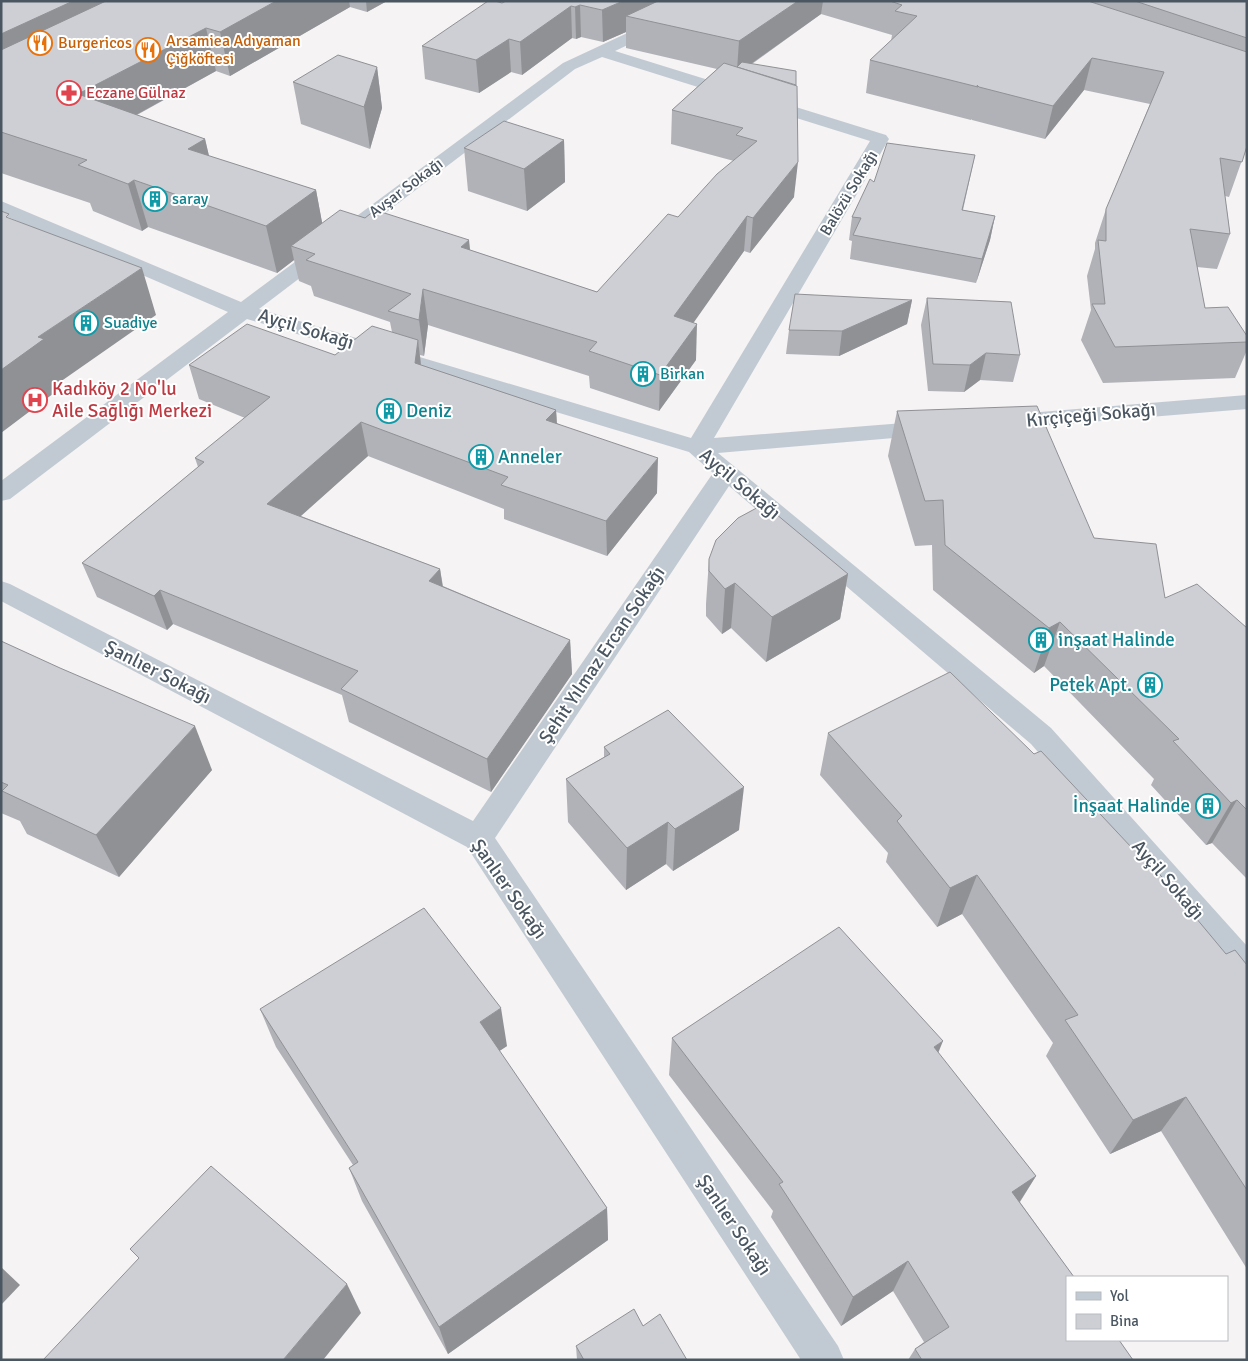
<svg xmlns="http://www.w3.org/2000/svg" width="1248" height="1361" font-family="Signika,sans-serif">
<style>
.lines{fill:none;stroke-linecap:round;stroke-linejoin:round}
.minor{fill:#c1cad2;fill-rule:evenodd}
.wall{fill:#b0b2b7}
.shaded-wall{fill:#909195}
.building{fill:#cdcfd5;stroke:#909195}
.labels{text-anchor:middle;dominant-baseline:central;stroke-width:4;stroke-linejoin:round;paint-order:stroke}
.far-food-label{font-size:16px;fill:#c56008;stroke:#fff;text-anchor:start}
.far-health-label{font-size:16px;fill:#be3a42;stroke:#fff;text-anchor:start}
.far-street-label{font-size:16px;fill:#4a5661;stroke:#fff}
.far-culture-label{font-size:16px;fill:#0d838f;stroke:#fff;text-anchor:start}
.street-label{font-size:19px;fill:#4a5661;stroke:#fff}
.health-label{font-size:19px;fill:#be3a42;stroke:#fff;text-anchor:start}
.culture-label{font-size:19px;fill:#0d838f;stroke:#fff;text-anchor:start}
</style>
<rect width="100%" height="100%" fill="#f5f3f3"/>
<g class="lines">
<!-- minor -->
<g class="minor">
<path d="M696,1H716L714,4L615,51L886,135L889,139L714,438L929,421L937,423L940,428L937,433L929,435L718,453L1051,728L1247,946V984L1235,979L1031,744L729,486L495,838L838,1346L844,1360H801L467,847L1,601V581L10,584L473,821L713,473L689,452L247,319L10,499L1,501V481L228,312L1,214V201L241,302L563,63ZM602,57L870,141L691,438L259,309L575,69Z"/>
<path d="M1247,395V409L1005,429L997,427L994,422L997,417L1005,415Z"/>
</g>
</g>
<!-- wall -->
<g class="wall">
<path d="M1,1H387L367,12L350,7L230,76L216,71L137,115L205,139L209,156L316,190L322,223L470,250L597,292L678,217L734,161L671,144L672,110L717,69L626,48V32L603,42L581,37L576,39L572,38L522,75L511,72L479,93L425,79L422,46L502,3L506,1H1247V146L1229,197L1225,196L1230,234L1217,269L1197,267L1205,308L1247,336V350L1235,378L1103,383L1081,340L1091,310L1087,276L1095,249V243L1106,209L1150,104L1084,90L1045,139L972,120L971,119V120L866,93L870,60L891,41L892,35L821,14L752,64L794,197L750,253L744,251L693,322L696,360L659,411L590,388L589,376L428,325L424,356L420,355L421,365L556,410L557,423L657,493L607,556L504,519V509L368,456L301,516L440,569L443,586L570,640L572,674L491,792L349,722L342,695L173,624L167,630L97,597L82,563L198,467L195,458L245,418L199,399L189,365L335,355L392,332L390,322L314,296L311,286L299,281L294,260L277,273L148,227L142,231L93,211L90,203L1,173Z"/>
<path d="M377,67L382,108L370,149L301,124L293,82Z"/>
<path d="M564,140L565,182L527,211L468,191L464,148Z"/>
<path d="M975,155L963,210L995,216L990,240L976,283L850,259L852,241L849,240L852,217L874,182Z"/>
<path d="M927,298L1020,355L1013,382L980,380L964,392L928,391L921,325Z"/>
<path d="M912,300L907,324L839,356L786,354L789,330Z"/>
<path d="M897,411L1094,538L1165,598L1247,628V879L1212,843L1206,845L1151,785L1154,779L1044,666L1034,673L933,590L932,545L915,546L888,456Z"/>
<path d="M709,559L848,574L840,619L766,662L731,628L722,634L706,616V604Z"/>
<path d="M1,641L212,770L119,877L27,834L20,821L1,813Z"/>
<path d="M828,733L1247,965V1269L1161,1131L1110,1154L1046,1056L1053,1043L962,914L937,927L886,862L888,853L820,775Z"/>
<path d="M604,747L739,830L673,871L666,864L626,890L568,822L566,779L604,757Z"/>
<path d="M260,1009L507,1046L499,1051L607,1208L608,1240L448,1354L362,1201L349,1168L353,1165L276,1047Z"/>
<path d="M672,1038L938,1053L1036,1176L1020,1202L1133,1360H908L915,1349L924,1342L893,1291L841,1326L771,1217L773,1211L669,1075Z"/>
<path d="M643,1326L687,1360H577L576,1346Z"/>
</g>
<!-- shaded-wall -->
<g class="shaded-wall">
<path d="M73,1H174L1,86V34Z"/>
<path d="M276,1H349L350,7L230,76L220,32Z"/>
<path d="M366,1H387L367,12Z"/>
<path d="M623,1H691L626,16V32L603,42L602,10Z"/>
<path d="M798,1H823L821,14L741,71L737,70L739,41Z"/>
<path d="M580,5L581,37L576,39L575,7Z"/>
<path d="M571,6L572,38L522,75L520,42Z"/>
<path d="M206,28L216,71L92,139L78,94Z"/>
<path d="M509,39L511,72L479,93L476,60Z"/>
<path d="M1092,58L1084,90L1045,139L1053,106Z"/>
<path d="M377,67L382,108L370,149L364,107Z"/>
<path d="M205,139L216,186L188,149Z"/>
<path d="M564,140L565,182L527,211L524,169Z"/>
<path d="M798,162L794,197L750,253L753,218Z"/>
<path d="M134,180L148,227L142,231L128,184Z"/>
<path d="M316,190L325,238L291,246L294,260L277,273L266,226Z"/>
<path d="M747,216L744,251L673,352L674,316Z"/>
<path d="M995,216L990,240L976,283L982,259Z"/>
<path d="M469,240L473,276L461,247Z"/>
<path d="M142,268L156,315L60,382L62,387L1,433V370L38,337Z"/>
<path d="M423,289L428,325L424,356L419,320Z"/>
<path d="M912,300L907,324L839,356L842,331Z"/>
<path d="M697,324L696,360L659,411L660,375Z"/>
<path d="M418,340L422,374L415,363Z"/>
<path d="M986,353L980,380L964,392L970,365Z"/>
<path d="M556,410L558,444L546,420Z"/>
<path d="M361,422L368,456L276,538L267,504Z"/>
<path d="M658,458L657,493L607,556L606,521Z"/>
<path d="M440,569L445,603L429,581Z"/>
<path d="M848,574L840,619L766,662L772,617Z"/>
<path d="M735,583L731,628L722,634L725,589Z"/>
<path d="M160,590L173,624L167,630L154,596Z"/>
<path d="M1060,622L1044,666L1034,673L1049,628Z"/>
<path d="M570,640L572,674L491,792L487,759Z"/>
<path d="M195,726L212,770L119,877L96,835Z"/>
<path d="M744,787L739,830L673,871L675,829Z"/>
<path d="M1237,800L1212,843L1206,845L1231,803Z"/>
<path d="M668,822L666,864L626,890L627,848Z"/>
<path d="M977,875L962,914L937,927L950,888Z"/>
<path d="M501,1008L507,1046L486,1060L480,1022Z"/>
<path d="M943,1041L928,1078L934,1047Z"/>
<path d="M1186,1097L1161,1131L1110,1154L1133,1120Z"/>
<path d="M1036,1176L1015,1209L1012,1192Z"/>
<path d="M607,1208L608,1240L448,1354L439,1327Z"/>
<path d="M908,1261L893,1291L841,1326L853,1297Z"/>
<path d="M1,1267L20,1285L1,1305Z"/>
<path d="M347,1284L361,1313L323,1360H283Z"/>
</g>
<!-- building -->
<g class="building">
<path d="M1,1H73L1,34Z"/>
<path d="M106,1H276L220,32L206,28L78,94L205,139L188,149L316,190L266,226L134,180L128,184L78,165L87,160L1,132V50Z"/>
<path d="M488,1H495L502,3L506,1H623L602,10L580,5L575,7L571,6L520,42L509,39L476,60L422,46Z"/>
<path d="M658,1H798L739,41L626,16Z"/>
<path d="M890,1H1088L1247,52V146L1242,162L1220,158L1230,234L1190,229L1205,308L1228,307L1247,336V342L1115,347L1092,304H1105L1098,240L1106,241V209L1164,72L1092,58L1053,106L979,87L977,85L978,87L870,60L917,16L895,11L902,5Z"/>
<path d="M1135,1H1247V38Z"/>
<path d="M338,55L377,67L364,107L293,82Z"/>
<path d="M742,62L796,71V85L737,67Z"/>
<path d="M724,63L797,86L798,162L753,218L747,216L674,316L697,324L660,375L589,351L597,342L423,289L419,320L388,311L411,294L306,260L315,254L291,246L340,210L365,218L375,210L469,240L461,247L597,292L668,214L678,217L717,174L757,141L736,135L743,128L672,110Z"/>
<path d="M504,121L564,140L524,169L464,148Z"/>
<path d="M887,143L975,155L962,210L995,216L982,259L853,235L861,218L852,217L870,179L874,182Z"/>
<path d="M1,211L9,214L6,217L142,268L38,337L44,339L1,370Z"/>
<path d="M795,294L912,300L842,331L789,330Z"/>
<path d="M927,298L1011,302L1020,355L986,353L970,365L933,364Z"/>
<path d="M247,324L335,355L372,326L418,340L415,363L556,410L546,420L658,458L606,521L501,485L508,477L361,422L267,504L440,569L429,581L570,640L487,759L341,689L358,671L160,590L154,596L82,563L204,462L195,458L270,397L189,365Z"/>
<path d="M1037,406L1094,538L1156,544L1165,598L1197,584L1247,628V810L1237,800L1231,803L1173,741L1179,739L1060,622L1049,628L945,545L943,500L925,501L897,411Z"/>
<path d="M764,504L848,574L772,617L735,583L725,589L709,571V559L716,540L738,518Z"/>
<path d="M1,641L60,668L195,726L96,835L2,791L8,785L1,782Z"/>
<path d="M950,672L1034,754L1041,751L1132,848L1136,846L1226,954L1235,950L1247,965V1190L1186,1097L1133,1120L1065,1020L1078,1015L977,875L950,888L897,821L902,816L828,733Z"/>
<path d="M668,710L744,787L675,829L668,822L627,848L566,779L610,754L604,747Z"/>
<path d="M424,908L501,1008L480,1022L607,1208L439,1327L349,1168L358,1162L260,1009Z"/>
<path d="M839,927L943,1041L934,1047L1036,1176L1012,1192L1074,1277H1067V1340H1119L1133,1360H922L915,1349L949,1327L908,1261L853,1297L779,1184L783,1182L672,1038Z"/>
<path d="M211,1166L347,1284L283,1360H43L139,1258L130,1249Z"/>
<path d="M634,1309L643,1326L660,1314L687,1360H584L576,1346Z"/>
</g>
<!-- icons -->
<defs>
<symbol id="restaurant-ring" viewBox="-11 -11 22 22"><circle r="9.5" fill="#fff" stroke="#e8710a" stroke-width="1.5"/><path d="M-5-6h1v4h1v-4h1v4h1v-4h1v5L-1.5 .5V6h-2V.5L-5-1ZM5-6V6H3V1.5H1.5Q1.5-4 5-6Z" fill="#e8710a"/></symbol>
<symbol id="pharmacy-ring" viewBox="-11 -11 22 22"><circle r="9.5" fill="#fff" stroke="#e0444e" stroke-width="1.5"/><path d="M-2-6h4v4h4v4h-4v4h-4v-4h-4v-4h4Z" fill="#e0444e"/></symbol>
<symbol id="building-ring" viewBox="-11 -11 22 22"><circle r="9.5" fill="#fff" stroke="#0f9aa8" stroke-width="1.5"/><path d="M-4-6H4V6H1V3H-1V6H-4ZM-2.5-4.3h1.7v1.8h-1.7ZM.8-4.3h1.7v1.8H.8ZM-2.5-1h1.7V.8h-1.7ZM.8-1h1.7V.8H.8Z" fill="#0f9aa8"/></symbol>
<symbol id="hospital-ring" viewBox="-11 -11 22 22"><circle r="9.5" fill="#fff" stroke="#e0444e" stroke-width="1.5"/><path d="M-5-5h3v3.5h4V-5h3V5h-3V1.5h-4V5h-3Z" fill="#e0444e"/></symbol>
</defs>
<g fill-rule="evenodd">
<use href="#restaurant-ring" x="26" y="29" width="28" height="28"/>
<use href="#restaurant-ring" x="134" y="36" width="28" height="28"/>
<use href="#pharmacy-ring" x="55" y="79" width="28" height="28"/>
<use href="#building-ring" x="141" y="185" width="28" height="28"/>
<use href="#building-ring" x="72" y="309" width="28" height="28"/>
<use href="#building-ring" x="629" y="360" width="28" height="28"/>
<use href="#hospital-ring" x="21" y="386" width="28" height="28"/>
<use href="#building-ring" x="375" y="397" width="28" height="28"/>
<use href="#building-ring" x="467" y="443" width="28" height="28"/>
<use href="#building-ring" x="1027" y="626" width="28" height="28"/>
<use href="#building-ring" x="1136" y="671" width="28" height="28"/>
<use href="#building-ring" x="1194" y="792" width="28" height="28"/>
</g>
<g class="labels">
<!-- far-food labels -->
<g class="far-food-label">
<text x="166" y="41">Arsamiea Adıyaman<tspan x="166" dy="18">Çiğköftesi</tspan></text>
<text x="58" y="43">Burgericos</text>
</g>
<!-- far-health labels -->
<g class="far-health-label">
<text x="86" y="93">Eczane Gülnaz</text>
</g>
<!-- far-street labels -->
<g class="far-street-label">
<text transform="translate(406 188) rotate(-37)">Avşar Sokağı</text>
<text transform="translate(849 193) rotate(-59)">Balözü Sokağı</text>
</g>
<!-- far-culture labels -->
<g class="far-culture-label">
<text x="172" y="199">saray</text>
<text x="104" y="323">Suadiye</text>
<text x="660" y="374">Birkan</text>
</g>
<!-- street labels -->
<g class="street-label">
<text transform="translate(306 329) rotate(17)">Ayçil Sokağı</text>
<text transform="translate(1091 415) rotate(-5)">Kırçiçeği Sokağı</text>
<text transform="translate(740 484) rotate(40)">Ayçil Sokağı</text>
<text transform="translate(602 655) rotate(-56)">Şehit Yılmaz Ercan Sokağı</text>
<text transform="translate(158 672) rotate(27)">Şanlıer Sokağı</text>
<text transform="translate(1168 880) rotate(49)">Ayçil Sokağı</text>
<text transform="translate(509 889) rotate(55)">Şanlıer Sokağı</text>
<text transform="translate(734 1225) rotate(56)">Şanlıer Sokağı</text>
</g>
<!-- health labels -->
<g class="health-label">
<text x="52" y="389">Kadıköy 2 No'lu<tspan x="52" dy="22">Aile Sağlığı Merkezi</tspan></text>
</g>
<!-- culture labels -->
<g class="culture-label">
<text x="406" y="411">Deniz</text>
<text x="498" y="457">Anneler</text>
<text x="1058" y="640">inşaat Halinde</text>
<text x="1132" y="685" text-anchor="end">Petek Apt.</text>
<text x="1190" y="806" text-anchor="end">İnşaat Halinde</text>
</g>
</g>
<!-- border -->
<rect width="1248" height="1361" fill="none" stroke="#4a5661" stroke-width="5"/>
<!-- legend -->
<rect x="1066" y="1276" width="162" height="65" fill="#ffffff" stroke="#b7bbc0"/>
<rect x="1076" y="1292" width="25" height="8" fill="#c1cad2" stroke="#b7bbc0"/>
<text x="1110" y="1301" font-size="15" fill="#4a5661">Yol</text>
<rect x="1076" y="1314" width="25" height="15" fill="#cdcfd5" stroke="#b7bbc0"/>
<text x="1110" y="1326" font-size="15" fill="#4a5661">Bina</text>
</svg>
